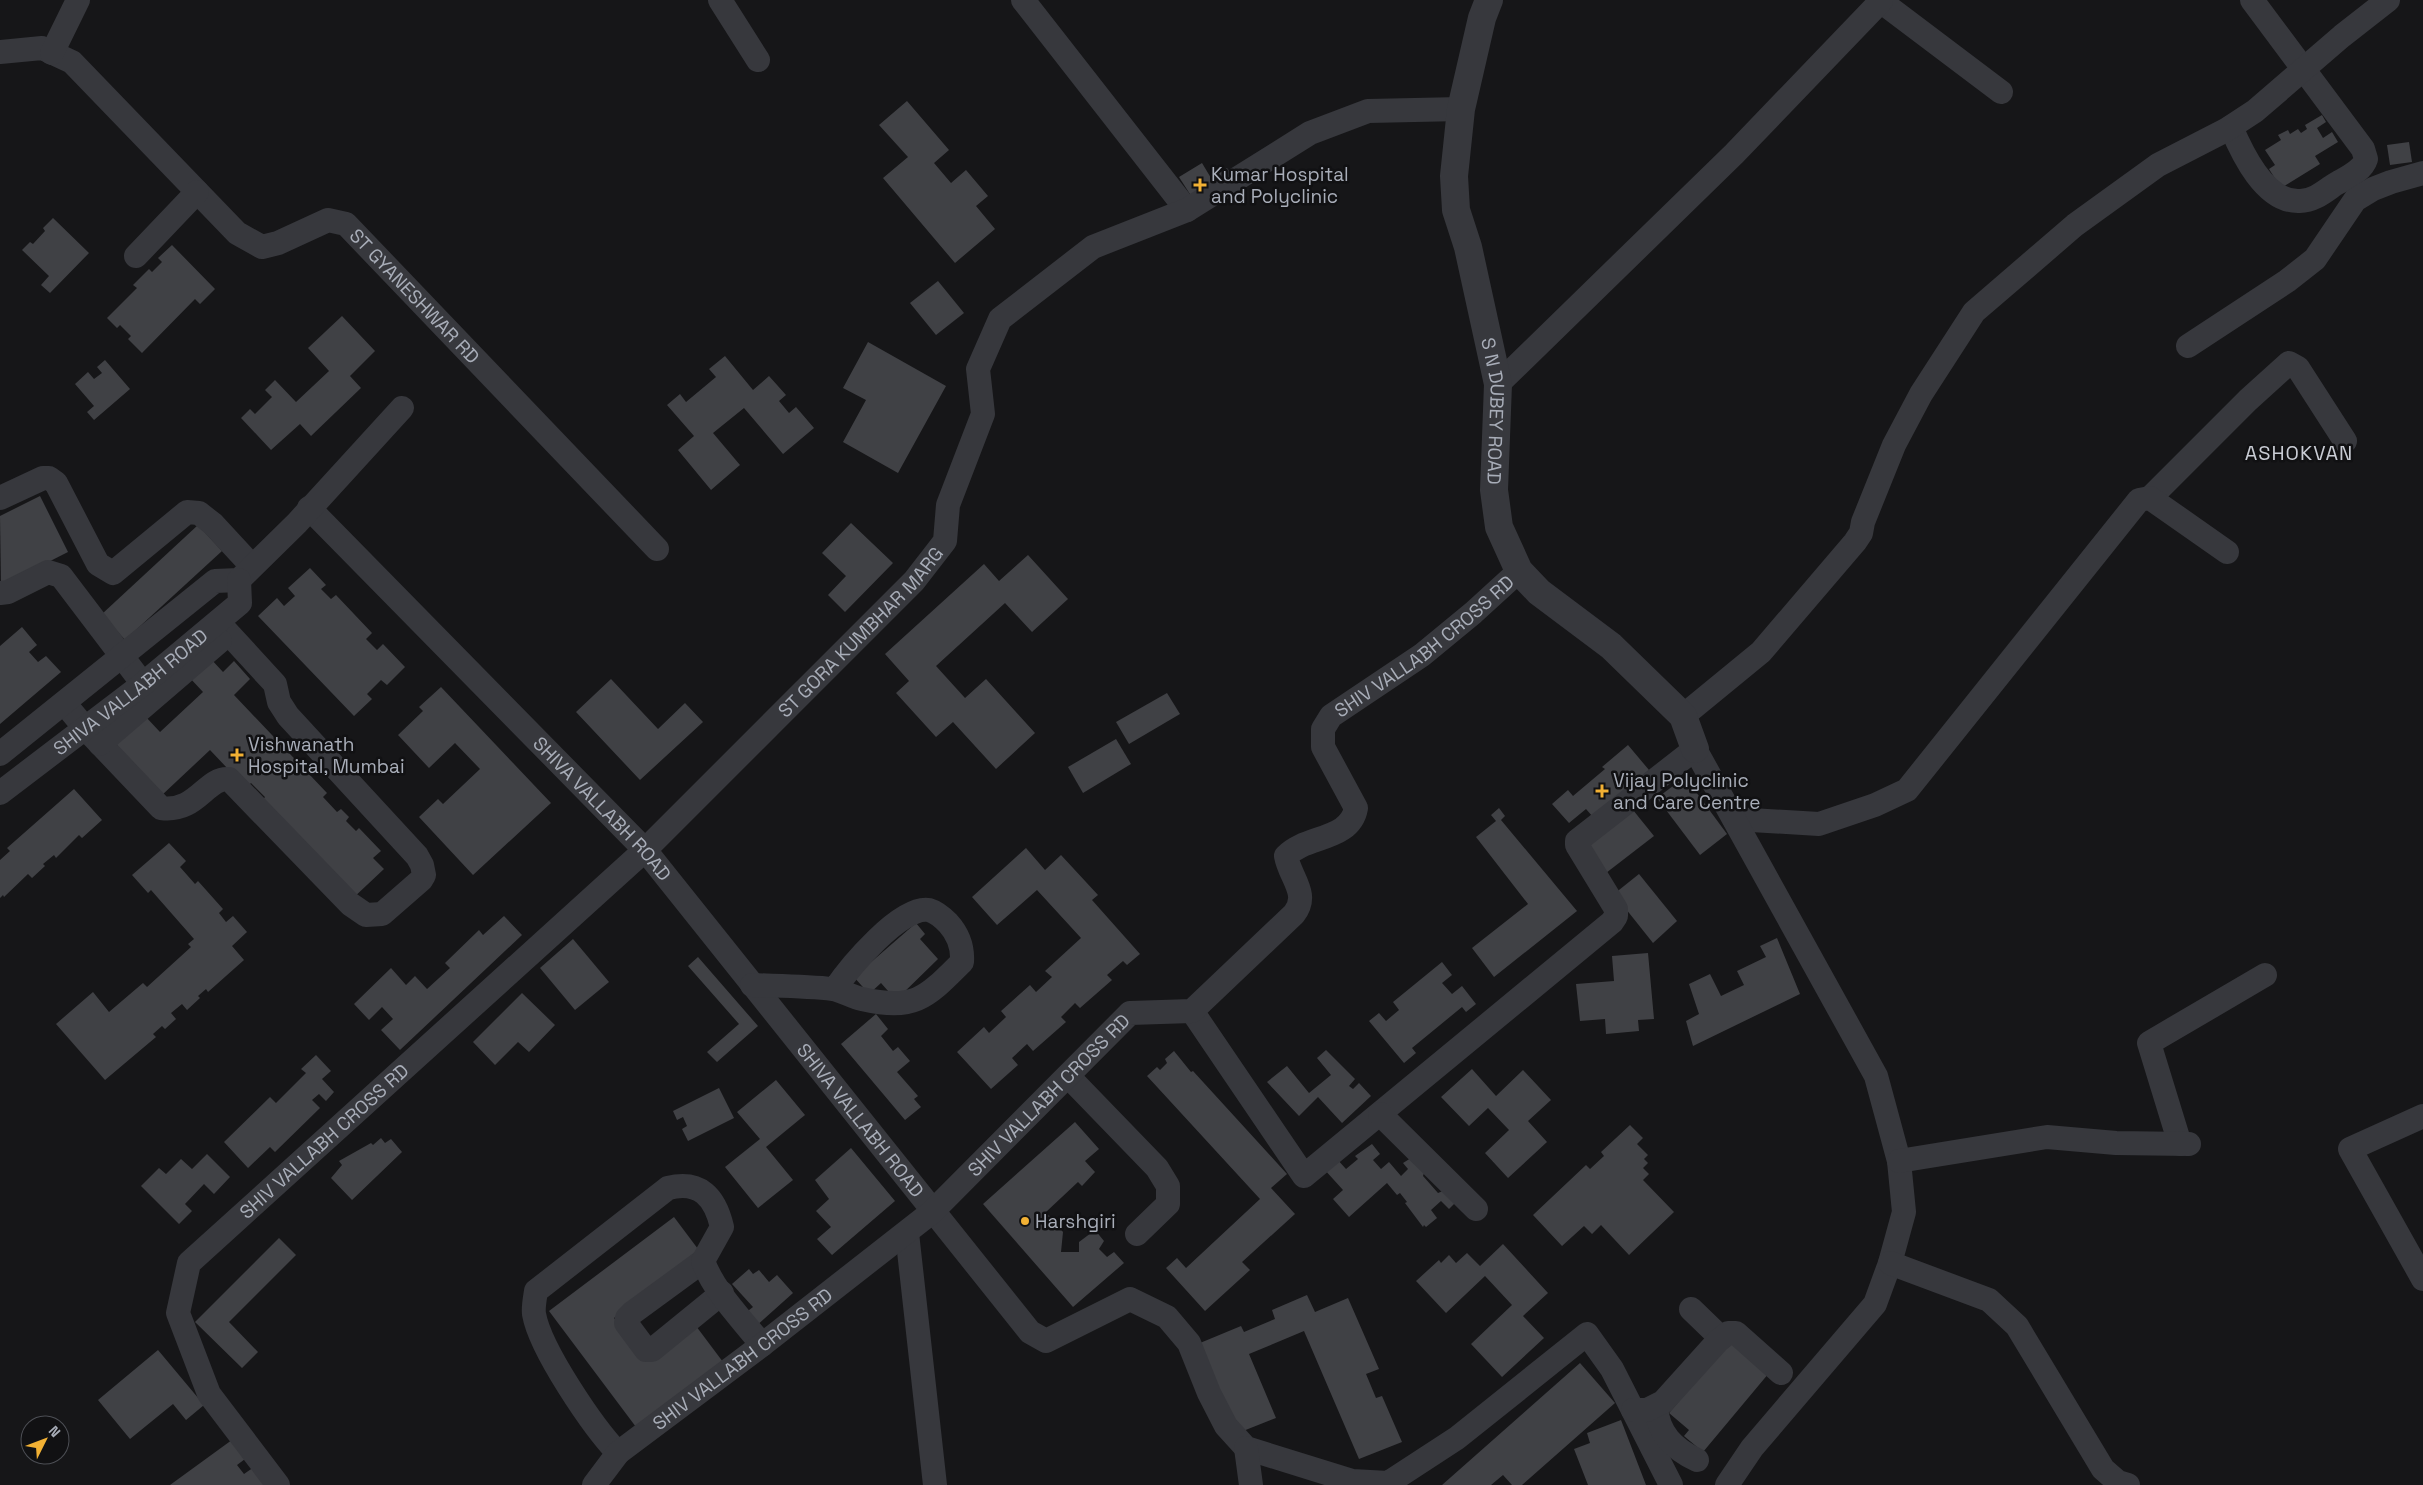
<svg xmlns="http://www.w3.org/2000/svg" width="2423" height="1485" font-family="'Space Grotesk',sans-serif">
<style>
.building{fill:#404145}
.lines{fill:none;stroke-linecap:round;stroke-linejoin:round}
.minor{stroke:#37383d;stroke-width:24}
.tertiary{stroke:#37383d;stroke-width:28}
.poi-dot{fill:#f2b134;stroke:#111113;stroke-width:2}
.labels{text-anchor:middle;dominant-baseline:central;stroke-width:5;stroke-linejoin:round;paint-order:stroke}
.poi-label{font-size:19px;fill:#a8adb8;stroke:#111113;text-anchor:start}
.street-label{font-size:19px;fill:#a8adb8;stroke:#111113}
.neighbourhood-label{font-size:20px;letter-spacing:1px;fill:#c9ccd4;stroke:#111113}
</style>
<rect width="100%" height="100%" fill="#161618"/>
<!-- building -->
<g class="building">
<path d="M907,101L949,150L934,163L951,183L966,170L988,196L976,206L995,229L955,263L883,178L908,157L879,125Z"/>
<path d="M2322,115L2326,122L2317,128L2323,138L2332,132L2338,142L2315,156L2320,164L2281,188L2269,169L2275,165L2265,150L2281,140L2278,135L2288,130L2290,134L2298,129L2301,133L2307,129L2305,125Z"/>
<path d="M2409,142L2412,162L2390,165L2387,145Z"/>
<path d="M1202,163L1211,178L1227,168L1234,178L1195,202L1179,177Z"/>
<path d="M53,218L89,253L50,293L41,285L49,276L22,250L30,242L33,244L45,231L43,228Z"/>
<path d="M172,245L215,289L200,304L195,299L142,353L128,339L131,336L120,325L117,328L107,318L137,288L133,285L149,269L152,272L162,262L158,258Z"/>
<path d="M938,281L964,313L936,335L910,303Z"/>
<path d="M342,316L375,351L350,376L361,388L311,436L300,424L271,450L241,418L250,409L255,414L272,397L265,390L275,380L296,402L329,371L308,348Z"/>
<path d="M868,342L946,386L898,473L843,442L866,400L843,388Z"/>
<path d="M725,356L753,390L769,376L786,395L779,401L789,413L796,407L814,428L783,454L744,408L713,433L740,465L711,490L678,450L694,436L667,405L680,394L686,402L716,377L709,369Z"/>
<path d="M105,360L130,389L94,420L87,412L94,406L75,384L88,372L94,379L102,373L97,367Z"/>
<path d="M40,496L68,552L1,586L0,516Z"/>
<path d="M851,523L893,563L845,612L828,595L846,576L822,553Z"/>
<path d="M198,525L222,551L125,640L102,614Z"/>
<path d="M1028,555L1068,599L1032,632L1005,603L936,666L965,698L986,679L1035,733L996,769L953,722L936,737L896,693L909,681L885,654L984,564L999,581Z"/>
<path d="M310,568L326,585L321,589L331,599L336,595L372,633L366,639L377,650L383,644L405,667L387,685L381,680L367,694L372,699L354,716L258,616L277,598L284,606L295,596L288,588Z"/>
<path d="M22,627L37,645L29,652L38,662L46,656L61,672L0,724V646Z"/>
<path d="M210,658L223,672L234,661L250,679L234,695L327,793L323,797L337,812L341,809L349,817L346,821L356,831L359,828L381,851L373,858L384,869L351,900L260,803L265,797L251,783L246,788L210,750L161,796L114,746L145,716L160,732L203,692L189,677Z"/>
<path d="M611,679L658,729L685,703L703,722L640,780L576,712Z"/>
<path d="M441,687L551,803L473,875L419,817L438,799L443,804L480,769L455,743L429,768L398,735L423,711L419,707Z"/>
<path d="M1167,693L1180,714L1129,744L1116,722Z"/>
<path d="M1116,739L1131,764L1083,793L1068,767Z"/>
<path d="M1628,745L1649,770L1593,817L1586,809L1569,823L1552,804L1568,790L1573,796L1605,769L1602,767Z"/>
<path d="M1685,777L1727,834L1700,855L1657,798Z"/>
<path d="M74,789L102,820L82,838L79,835L56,858L54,855L43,864L45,866L32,878L28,874L4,897L3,895L0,898V860L10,851L7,848Z"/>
<path d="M1499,808L1505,816L1501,820L1577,911L1494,977L1472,948L1528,904L1476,837L1496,821L1491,815Z"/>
<path d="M1633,810L1654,836L1606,873L1586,848Z"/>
<path d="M169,843L186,861L180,867L195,884L198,881L223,909L219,913L226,922L233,916L247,932L232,946L244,960L208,992L206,989L198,996L200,998L187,1010L182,1004L171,1013L176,1019L165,1029L162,1026L153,1034L156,1037L105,1080L56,1024L93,992L109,1012L143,983L147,987L191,947L188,944L194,939L151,890L148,893L132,875Z"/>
<path d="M1026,848L1045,870L1061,855L1098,895L1092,900L1140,954L1127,965L1123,961L1107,975L1112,980L1080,1008L1075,1003L1061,1017L1066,1022L1033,1051L1027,1044L1012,1058L1018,1065L991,1089L957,1052L984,1027L989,1033L1006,1017L1001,1011L1030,985L1036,992L1052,977L1045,971L1081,938L1037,890L997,925L972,897Z"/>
<path d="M1639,874L1677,921L1653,943L1614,894Z"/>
<path d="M504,916L522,935L400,1050L381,1030L393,1019L382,1007L369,1020L354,1004L391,968L406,985L415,976L427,989L450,968L445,963L479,930L483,935Z"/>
<path d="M916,923L925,934L920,939L938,959L896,1000L881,983L869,994L854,977Z"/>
<path d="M1777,938L1800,994L1693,1046L1686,1021L1699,1014L1689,984L1710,974L1721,996L1744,985L1737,971L1766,957L1760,946Z"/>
<path d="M573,939L609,982L575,1010L540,968Z"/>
<path d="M1648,953L1654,1019L1638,1020L1639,1031L1606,1034L1605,1019L1580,1021L1576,984L1614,981L1612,956Z"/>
<path d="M698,957L758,1026L717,1062L707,1052L739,1024L688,966Z"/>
<path d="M1442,962L1452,975L1442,983L1452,994L1462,986L1476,1004L1466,1012L1462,1007L1412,1048L1416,1053L1404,1063L1369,1021L1379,1013L1386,1021L1399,1010L1393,1002Z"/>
<path d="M522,993L555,1025L529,1052L518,1042L495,1065L473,1042Z"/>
<path d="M876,1014L888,1029L881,1036L893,1051L898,1047L910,1061L897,1072L918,1096L914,1099L921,1107L905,1120L841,1044Z"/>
<path d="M1326,1050L1355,1079L1349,1086L1353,1089L1359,1083L1371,1096L1342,1123L1318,1097L1299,1116L1267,1082L1287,1066L1309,1093L1331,1075L1317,1058Z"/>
<path d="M1174,1051L1191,1072L1193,1071L1287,1174L1271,1188L1295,1214L1242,1262L1250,1270L1205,1311L1166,1268L1177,1258L1186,1268L1260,1199L1147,1076L1157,1067L1160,1070L1167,1063L1165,1059Z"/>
<path d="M316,1055L331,1071L322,1079L334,1092L326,1101L319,1094L312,1100L320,1108L275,1152L270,1147L248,1168L224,1142L270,1097L276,1103L306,1073L301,1069Z"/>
<path d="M1472,1069L1496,1096L1523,1070L1551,1100L1528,1121L1547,1142L1508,1178L1485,1153L1509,1130L1488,1108L1469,1126L1441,1097Z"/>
<path d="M776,1080L805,1115L766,1147L793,1180L758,1208L725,1167L760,1139L737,1112Z"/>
<path d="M719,1088L734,1118L688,1141L682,1129L687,1126L683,1117L677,1120L673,1111Z"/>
<path d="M1075,1122L1099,1149L1085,1161L1095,1172L1082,1186L1078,1182L1046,1212L1063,1232L1061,1252H1079V1242L1095,1230L1104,1241L1099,1249L1107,1257L1114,1252L1124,1263L1073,1307L983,1204Z"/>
<path d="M1630,1125L1643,1138L1637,1144L1648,1155L1644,1159L1648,1163L1643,1168L1649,1174L1643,1180L1674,1212L1629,1255L1601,1225L1592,1234L1584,1226L1562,1246L1533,1215L1586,1165L1590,1169L1604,1156L1601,1152Z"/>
<path d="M381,1138L385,1143L391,1139L402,1152L352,1200L331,1178L342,1165L339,1161L371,1143L373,1145Z"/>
<path d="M1372,1144L1380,1154L1373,1160L1381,1169L1389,1162L1401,1176L1408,1169L1403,1163L1411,1158L1425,1170L1423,1176L1438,1193L1445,1190L1457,1201L1449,1209L1441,1201L1431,1210L1437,1218L1426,1227L1424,1225L1423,1227L1405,1203L1407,1202L1400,1193L1397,1195L1387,1183L1349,1217L1333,1199L1343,1190L1324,1169L1336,1158L1346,1169L1358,1159L1355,1156Z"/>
<path d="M851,1148L895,1201L832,1255L817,1239L831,1227L816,1211L829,1199L815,1180Z"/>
<path d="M207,1154L230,1177L214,1194L204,1184L185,1204L192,1211L179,1224L141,1186L159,1168L166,1174L181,1159L192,1169Z"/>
<path d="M674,1217L701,1253L614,1318L644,1359L693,1322L723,1362L636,1427L549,1311Z"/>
<path d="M279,1238L296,1255L229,1322L258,1352L242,1368L195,1322Z"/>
<path d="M1503,1244L1548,1293L1523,1316L1544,1338L1502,1377L1471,1344L1512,1305L1485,1276L1446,1313L1416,1281L1439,1260L1441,1263L1449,1255L1456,1263L1467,1253L1480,1266Z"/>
<path d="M749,1269L753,1274L759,1270L769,1282L777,1275L793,1293L755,1327L744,1314L753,1307L732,1284Z"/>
<path d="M1307,1295L1315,1312L1348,1298L1379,1369L1366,1374L1376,1398L1382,1396L1402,1442L1359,1459L1304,1331L1249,1354L1276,1418L1238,1433L1200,1343L1241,1326L1244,1332L1275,1319L1272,1310Z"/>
<path d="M1730,1341L1769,1373L1703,1452L1684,1436L1689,1430L1669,1413Z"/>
<path d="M158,1350L204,1405L186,1420L173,1404L130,1439L98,1400Z"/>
<path d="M1580,1363L1615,1403L1522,1485H1512L1503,1475L1491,1485H1442Z"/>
<path d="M1621,1420L1646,1485H1588L1574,1449L1590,1443L1587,1433Z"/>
<path d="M236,1437L249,1456L237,1465L244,1474L254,1467L267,1485H170Z"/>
</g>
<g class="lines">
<!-- minor -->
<g class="minor">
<path d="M720,0L758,60"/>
<path d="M1023,0L1187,210"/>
<path d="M1879,0L2001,92"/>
<path id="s1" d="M0,52L42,48L72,62L237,233L262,247L278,243L328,220L346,224L657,549"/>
<path d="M52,53L78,0"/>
<path d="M2231,127C2242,153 2265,203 2300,201C2313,201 2324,192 2334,185C2345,178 2362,172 2366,159L2363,149L2252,0"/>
<path d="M136,256L197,192"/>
<path d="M2188,346L2287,281L2315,259L2355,200L2373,189L2391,182L2423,173"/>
<path d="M1498,384L1734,154L1881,1"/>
<path d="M0,498L43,478H49L56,483L98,564L113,573L187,512L199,513L213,524L252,566"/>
<path d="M2150,498L2248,400L2289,363L2298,368L2345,441"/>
<path id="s2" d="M309,508L645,850L1030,1332L1046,1341L1130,1299L1167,1317L1189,1343L1209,1393L1226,1426L1246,1448L1352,1481L1388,1483L1457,1438L1587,1334L1612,1369L1671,1485"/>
<path d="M0,593L8,592L48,572L61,576L143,684"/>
<path d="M65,704L85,728L161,808C197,813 206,777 229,779L350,904L366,915L382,914L421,880L424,875L422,865L417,856L288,716L279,702L275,684L218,622"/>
<path d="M1683,716L1761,652L1855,542L1861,533L1863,522L1894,445L1921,394L1974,312L2075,225L2158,165L2226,130L2255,111L2342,36L2388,0"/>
<path d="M100,744L220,641"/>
<path d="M0,754L215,581L239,580L297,523L402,408"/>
<path id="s3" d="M0,793L143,684L240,603L239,580"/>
<path d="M1734,819L1819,824L1875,805L1907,790L2139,500L2150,498L2227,552"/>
<path d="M752,985C779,986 806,986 833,989C843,991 852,997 862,999C915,1011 926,998 962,962C963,947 958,934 948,923C943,918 936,912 929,910C901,905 849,968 835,989"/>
<path d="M1192,1011L1304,1176L1612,922L1616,916V909L1577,845V841L1695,749L1876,1076L1899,1161L1904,1212L1890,1263L1875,1304L1752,1448L1727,1485"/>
<path d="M1068,1076L1157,1168L1168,1186V1204L1137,1234"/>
<path d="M1380,1114L1476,1209"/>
<path d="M2423,1116L2350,1149L2423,1279"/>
<path d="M2180,1144L2149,1043L2265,975"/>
<path d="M1899,1161L2047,1137L2116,1143L2189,1144"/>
<path d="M907,1233L935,1485"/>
<path d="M703,1261L632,1313L627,1318L626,1323L646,1350H652L722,1293"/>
<path d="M1890,1263L1989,1300L2017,1326L2103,1469L2118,1482L2128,1485"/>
<path d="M1691,1309L1721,1338"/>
<path d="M1656,1407C1658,1434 1674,1449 1697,1460"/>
<path d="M1633,1410H1647L1663,1402L1718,1341L1728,1333H1736L1781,1373"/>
<path d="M1246,1448L1251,1485"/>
<path d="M618,1453C593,1427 540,1349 534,1314C533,1307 535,1298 536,1291L668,1188C700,1180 715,1197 722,1227L703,1261C714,1292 742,1319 762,1345"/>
<path id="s4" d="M278,1485L209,1394L178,1313L189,1263L645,850L914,581L945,541L948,505L983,414L978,369L1000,319L1093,247L1187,210L1310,133L1368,111L1461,109"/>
<path id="s5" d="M594,1485L618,1453L762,1345L932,1212L1130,1013L1192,1011L1294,914C1310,894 1290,878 1286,856C1306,835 1350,841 1356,808L1323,747V729L1331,716L1422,655L1473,613L1519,571"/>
</g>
<!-- tertiary -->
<path class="tertiary" id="s6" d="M1489,0L1482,18L1461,109L1454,176L1456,210L1468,247L1498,384L1494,490L1499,527L1519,571L1539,592L1611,646L1683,716L1695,749"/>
</g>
<!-- markers -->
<g class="poi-dot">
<path d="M1197.5 177.5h5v5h5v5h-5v5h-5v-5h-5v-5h5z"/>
<path d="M234.5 747.5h5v5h5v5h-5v5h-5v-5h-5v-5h5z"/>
<path d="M1599.5 783.5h5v5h5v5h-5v5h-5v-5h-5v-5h5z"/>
<circle cx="1025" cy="1221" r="5"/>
</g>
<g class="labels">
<!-- poi labels -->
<g class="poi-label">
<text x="1211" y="174">Kumar Hospital<tspan x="1211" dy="22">and Polyclinic</tspan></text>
<text x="248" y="744">Vishwanath<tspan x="248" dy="22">Hospital, Mumbai</tspan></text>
<text x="1613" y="780">Vijay Polyclinic<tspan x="1613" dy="22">and Care Centre</tspan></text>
<text x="1035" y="1221">Harshgiri</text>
</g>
<!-- street labels -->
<g class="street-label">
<text stroke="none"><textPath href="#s1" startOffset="531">ST GYANESHWAR RD</textPath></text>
<text stroke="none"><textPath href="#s6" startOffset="420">S N DUBEY ROAD</textPath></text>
<text stroke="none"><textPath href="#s4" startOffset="1174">ST GORA KUMBHAR MARG</textPath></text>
<text stroke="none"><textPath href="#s5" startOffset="1289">SHIV VALLABH CROSS RD</textPath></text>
<text stroke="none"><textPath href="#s3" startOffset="165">SHIVA VALLABH ROAD</textPath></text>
<text stroke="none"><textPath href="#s2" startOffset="420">SHIVA VALLABH ROAD</textPath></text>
<text stroke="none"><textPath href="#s5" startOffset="601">SHIV VALLABH CROSS RD</textPath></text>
<text stroke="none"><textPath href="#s2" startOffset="825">SHIVA VALLABH ROAD</textPath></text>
<text stroke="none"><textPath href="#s4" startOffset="434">SHIV VALLABH CROSS RD</textPath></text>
<text stroke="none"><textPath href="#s5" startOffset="196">SHIV VALLABH CROSS RD</textPath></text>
</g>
<!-- neighbourhood labels -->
<g class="neighbourhood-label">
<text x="2299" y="453">ASHOKVAN</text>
</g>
</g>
<!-- north arrow -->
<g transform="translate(45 1440) rotate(48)"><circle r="24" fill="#111113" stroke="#4d4f55"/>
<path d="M0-4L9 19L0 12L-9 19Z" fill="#f2b134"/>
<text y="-8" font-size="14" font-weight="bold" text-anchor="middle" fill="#a8adb8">N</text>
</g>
</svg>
